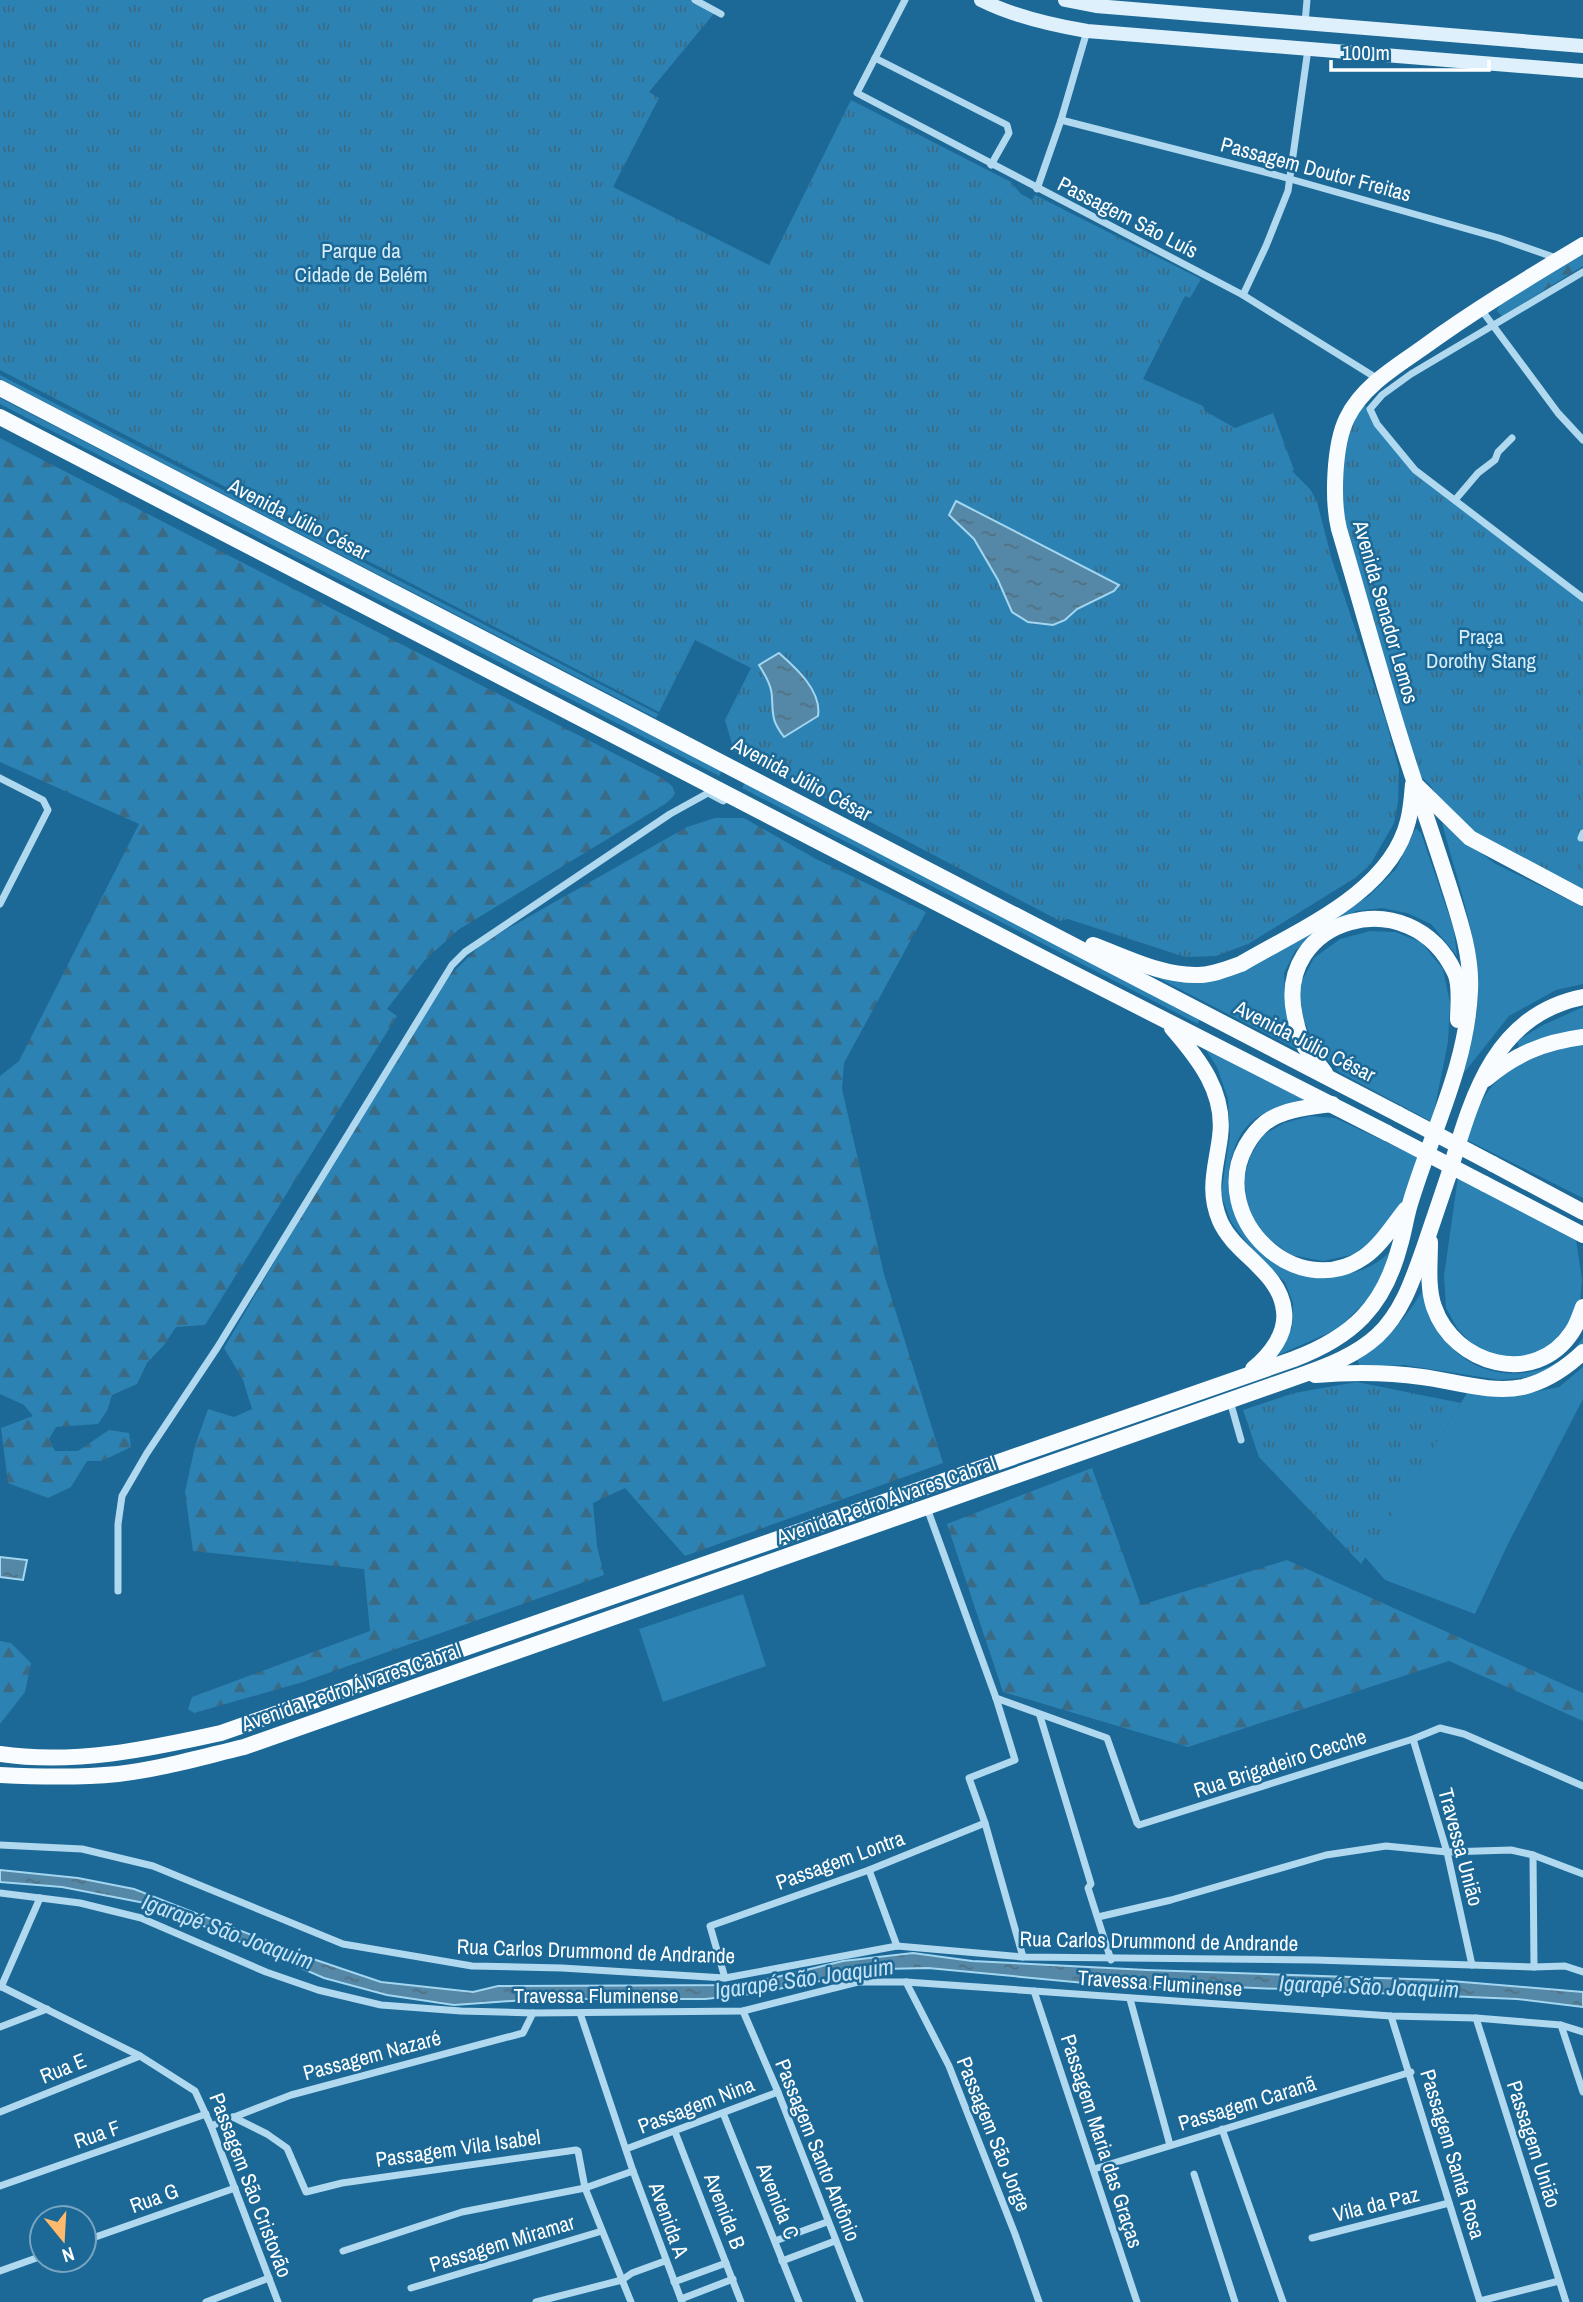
<svg xmlns="http://www.w3.org/2000/svg" width="1583" height="2302" font-family="'Archivo Narrow',sans-serif">
<style>
.grass{fill:#2c82b2}
.forest{fill:url(#forest-firs)}
.park{fill:url(#park-tufts)}
.water{fill:url(#water-ripples);stroke:#a3d6f1;stroke-width:2}
.lines{fill:none;stroke-linecap:round;stroke-linejoin:round}
.minor{stroke:#b0d8ef;stroke-width:7}
.secondary{stroke:#ddf0fb;stroke-width:14}
.primary{stroke:#f8fcff;stroke-width:16}
.primary-bridge{stroke:#f8fcff;stroke-width:16}
.labels{text-anchor:middle;dominant-baseline:central;stroke-width:5;stroke-linejoin:round;paint-order:stroke}
.street-label{font-size:21px;fill:#fff;stroke:#1c6896}
.park-label{font-size:21px;fill:#d6eefb;stroke:#1c6896}
.water-label{font-size:23px;font-style:italic;fill:#c3e4f7;stroke:#1c6896}
</style>
<defs>
<pattern id="forest-firs" width="22" height="20" patternUnits="userSpaceOnUse" patternTransform="scale(1.75)"><rect width="22" height="20" fill="#2c82b2"/><path d="M5 1l3.5 6h-7zM16 11l3.5 6h-7z" fill="#3a6a84"/></pattern>
<pattern id="park-tufts" width="24" height="20" patternUnits="userSpaceOnUse" patternTransform="scale(1.75)"><rect width="24" height="20" fill="#2c82b2"/><path d="M3 7l-1-3M5 7V3M7 7l1-3M15 17l-1-3M17 17v-4M19 17l1-3" fill="none" stroke="#3a6a84"/></pattern>
<pattern id="water-ripples" width="26" height="14" patternUnits="userSpaceOnUse" patternTransform="scale(1.75)"><rect width="26" height="14" fill="#5488a6"/><path d="M2 4q2-2 4 0t4 0M15 11q2-2 4 0t4 0" fill="none" stroke="#517082"/></pattern>
</defs>
<rect width="100%" height="100%" fill="#1c6896"/>
<!-- grass -->
<g class="grass">
<path d="M0,375L658,714L656,718L0,379Z"/>
<path d="M0,398L722,771L719,776L0,404Z"/>
<path d="M745,783L1200,1018L1198,1024L742,788Z"/>
<path d="M1442,823L1494,863L1583,907V984L1556,990L1509,1016L1464,1073C1472,1042 1479,1013 1478,982C1477,934 1454,870 1442,823Z"/>
<path d="M1416,828L1421,833L1454,930L1457,956L1431,924L1407,913L1382,908L1356,911L1330,924L1295,951L1284,973L1286,1008L1298,1050L1158,978H1211L1277,952L1369,896L1396,869Z"/>
<path d="M1370,931L1395,932L1421,942L1443,969L1450,1003L1448,1042L1432,1122L1339,1072L1315,1046L1304,1021L1298,988L1314,958L1340,939Z"/>
<path d="M1583,1007V1030C1560,1031 1539,1038 1519,1048L1517,1041L1541,1026Z"/>
<path d="M1202,1044L1310,1100C1291,1104 1265,1109 1250,1123C1239,1134 1235,1145 1231,1160C1216,1216 1264,1272 1318,1278C1325,1279 1333,1277 1340,1275C1366,1271 1376,1265 1396,1247L1371,1296L1338,1329L1276,1356L1292,1328L1293,1303L1285,1282L1253,1251L1231,1222L1221,1194L1230,1134L1228,1099L1217,1067Z"/>
<path d="M1575,1044H1583V1198L1465,1139C1472,1124 1478,1107 1486,1094C1506,1064 1544,1054 1575,1044Z"/>
<path d="M1310,1116L1335,1118L1420,1158L1399,1209L1375,1241L1351,1255L1323,1261L1291,1255L1269,1239L1249,1216L1244,1179L1250,1157L1263,1135L1284,1123Z"/>
<path d="M1458,1177L1576,1240L1582,1279L1580,1302L1566,1331L1542,1352L1519,1357H1491L1473,1345L1457,1328L1446,1308L1444,1276Z"/>
<path d="M1425,1287C1431,1308 1438,1334 1454,1350C1485,1380 1535,1381 1569,1355C1574,1350 1579,1343 1583,1338V1346L1538,1376L1500,1380L1404,1365L1360,1367L1357,1359C1392,1337 1403,1321 1425,1287Z"/>
<path d="M1583,1367V1399L1509,1542L1475,1614L1385,1580L1365,1557L1469,1390L1509,1397L1559,1387Z"/>
<path d="M743,1594L766,1666L663,1702L639,1629Z"/>
</g>
<!-- forest -->
<g class="forest">
<path d="M1583,249V266L1502,316L1497,311L1503,299Z"/>
<path d="M0,438L662,778L672,786L675,793L672,798L665,804L458,930L424,961L387,1009L397,1016L205,1325L176,1327L164,1345L147,1363L137,1384L112,1395L107,1411L98,1424L56,1427L49,1439L55,1451H78L109,1430L129,1433L131,1447L102,1461H87L71,1487L48,1498L8,1483L1,1428L33,1416L24,1405L0,1394V1076L19,1061L139,824L0,762Z"/>
<path d="M715,818H744L816,859L926,912L844,1063L842,1089L884,1274L943,1463L685,1556L625,1488L593,1503L597,1546L604,1575L303,1682L194,1713L188,1709L192,1697L370,1631L364,1569L193,1551L185,1492L195,1446L208,1409L234,1417L252,1409L243,1380L224,1348L406,1038L448,977L484,942L687,827Z"/>
<path d="M1092,1468L1141,1605L1287,1560L1583,1693V1721L1449,1661L1188,1747L1003,1692L947,1524Z"/>
<path d="M0,1641L11,1643L31,1663L25,1692L0,1724Z"/>
</g>
<!-- park -->
<g class="park">
<path d="M0,0H696L716,11L649,92L659,98L613,187L769,265L851,100L1011,182L1021,194L1032,200L1035,195L1201,279L1190,298L1185,296L1143,379L1203,406L1205,411L1235,428L1273,413L1294,470L1292,471L1310,489L1317,502L1332,560L1386,721L1399,770L1398,802L1394,823L1370,865L1355,878L1248,944L1216,956L1185,957L1068,919L1060,921L734,751L725,720L751,668L695,640L659,712L0,370Z"/>
<path d="M1361,400L1415,470L1583,598V895L1458,826L1430,785L1411,767L1339,529L1336,466Z"/>
<path d="M1357,1382L1461,1403L1361,1564L1259,1457L1243,1410L1294,1393Z"/>
</g>
<!-- water -->
<g class="water">
<path d="M956,501L1119,585L1114,591L1077,609L1065,620L1053,625L1028,622L1012,612L998,580L974,539L949,515Z"/>
<path d="M779,653C796,668 822,691 818,716L784,737C772,721 773,717 772,698C772,686 765,675 759,665Z"/>
<path d="M0,1557L27,1560L23,1580L0,1577Z"/>
<path d="M0,1870L78,1878L134,1889L313,1959L381,1982L473,1992L498,1986L744,1985L843,1961L913,1953L972,1961L1147,1970L1439,1980L1583,1992V2007L1517,1999L1186,1985L1137,1988L928,1968L884,1969L752,1994L705,1999H540L454,2005L387,1995L324,1978L155,1905L62,1887L0,1882Z"/>
</g>
<g class="lines">
<!-- minor -->
<g class="minor">
<path d="M695,0L721,14"/>
<path d="M905,0L857,93L1243,295L1378,379"/>
<path d="M1305,23L1307,0"/>
<path d="M875,58L1007,125L1009,133L991,165"/>
<path d="M1061,120L1276,175L1499,238L1559,259"/>
<path d="M1037,189L1061,120L1087,31"/>
<path d="M1583,272L1411,374L1382,395L1370,409L1377,424L1415,470L1583,598"/>
<path d="M1243,295L1266,246L1288,191L1308,49"/>
<path d="M1480,308L1558,413L1583,440"/>
<path d="M1455,500L1478,473L1495,460L1498,452L1512,438"/>
<path d="M0,778L43,800L48,810L0,904"/>
<path d="M1581,838L1583,833"/>
<path d="M1230,1401L1241,1440"/>
<path d="M927,1508L996,1698L1015,1760L969,1778L985,1823L1023,1957"/>
<path d="M118,1591V1524L122,1496L147,1453L217,1348L452,965L465,952L670,814L708,793L723,801L729,797"/>
<path d="M996,1698L1107,1738L1137,1823L1139,1825L1413,1739L1440,1728L1464,1734L1583,1786"/>
<path d="M1040,1716L1091,1884L1088,1888L1111,1960"/>
<path d="M1413,1739L1447,1852L1472,1965"/>
<path d="M0,1845L82,1849L153,1866L343,1944L472,1966L562,1968L725,1978L897,1946L1023,1957L1315,1960L1534,1967L1565,1966L1583,1972"/>
<path d="M1533,1855L1534,1967"/>
<path d="M869,1870L897,1946"/>
<path d="M0,1893L80,1903L141,1918L266,1972L318,1990L381,2005L461,2011L533,2013L743,2011L858,1982H906L1391,2016L1476,2018L1561,2025L1583,2032"/>
<path d="M1098,1917L1171,1900L1326,1855L1386,1846L1447,1852L1511,1850L1533,1855L1583,1874"/>
<path d="M725,1978L710,1926L869,1870L985,1823"/>
<path d="M906,1982L949,2066L1015,2234L1039,2302"/>
<path d="M0,1986L140,2056L195,2091L211,2126L278,2302"/>
<path d="M1,1987L40,1898"/>
<path d="M1034,1991L1137,2302"/>
<path d="M1130,1999L1170,2145"/>
<path d="M743,2011L778,2092L860,2302"/>
<path d="M580,2013L633,2171L682,2302"/>
<path d="M1391,2016L1480,2302"/>
<path d="M1476,2018L1566,2302"/>
<path d="M1561,2025L1583,2092"/>
<path d="M0,2027L47,2009"/>
<path d="M0,2112L140,2056"/>
<path d="M723,2113L799,2302"/>
<path d="M233,2117L267,2134L287,2148L306,2192L342,2183L576,2150L578,2151L585,2188L631,2302"/>
<path d="M211,2126L291,2095L523,2033L533,2013"/>
<path d="M1222,2129L1283,2302"/>
<path d="M675,2132L741,2302"/>
<path d="M626,2149L778,2092"/>
<path d="M1094,2169L1411,2072"/>
<path d="M1194,2174L1235,2302"/>
<path d="M0,2186L206,2114"/>
<path d="M1312,2238L1449,2203"/>
<path d="M84,2241L235,2188"/>
<path d="M775,2241L827,2222"/>
<path d="M343,2251L462,2212L585,2188L633,2171"/>
<path d="M782,2261L835,2241"/>
<path d="M0,2271L42,2256"/>
<path d="M674,2282L726,2263"/>
<path d="M411,2288L602,2231"/>
<path d="M681,2299L733,2279"/>
<path d="M1480,2301L1559,2281"/>
<path d="M206,2302L269,2278"/>
<path d="M536,2302L622,2280L632,2273L665,2261"/>
</g>
<!-- secondary -->
<g class="secondary">
<path d="M981,0C1013,16 1051,25 1087,31L1583,71"/>
<path d="M1065,0L1096,6L1583,46"/>
</g>
<!-- primary -->
<g class="primary">
<path d="M0,388L1398,1114"/>
<path d="M0,417L1047,960L1387,1133"/>
<path d="M1418,787L1470,838L1583,898"/>
<path d="M1093,945C1126,957 1162,976 1198,975C1213,975 1227,969 1241,964C1300,929 1390,893 1408,821C1411,810 1412,796 1413,784"/>
<path d="M1172,1028C1199,1059 1226,1093 1220,1137C1216,1168 1207,1190 1220,1221C1235,1255 1280,1271 1284,1311C1287,1334 1270,1355 1253,1369"/>
<path d="M1325,1073C1319,1064 1311,1056 1305,1047C1300,1039 1297,1027 1295,1017C1272,918 1411,878 1455,973C1461,985 1458,1006 1458,1020"/>
<path d="M1486,1079C1515,1054 1545,1042 1583,1037"/>
<path d="M1332,1104C1311,1107 1284,1109 1266,1122C1257,1129 1251,1137 1246,1146C1207,1217 1296,1304 1364,1257C1381,1245 1393,1225 1406,1209"/>
<path d="M1493,1164L1583,1212"/>
<path d="M1485,1184L1583,1235"/>
<path d="M1430,1242C1430,1263 1427,1287 1434,1307C1454,1365 1535,1388 1572,1332C1577,1325 1580,1315 1583,1307"/>
<path d="M1315,1375C1350,1372 1387,1372 1422,1377C1454,1381 1491,1394 1523,1387C1547,1381 1566,1368 1583,1352"/>
<path d="M0,1754C74,1765 149,1749 221,1733L1294,1359C1352,1337 1384,1307 1400,1245C1404,1232 1406,1217 1410,1204C1431,1133 1467,1066 1470,991C1472,954 1459,918 1448,883C1435,842 1421,802 1408,762C1383,685 1362,606 1339,529C1332,500 1334,444 1347,418C1362,387 1394,368 1421,349C1473,311 1528,278 1583,245"/>
<path d="M0,1775C39,1777 78,1778 118,1774C161,1769 202,1757 244,1747L1302,1375C1328,1366 1356,1355 1377,1336C1402,1313 1413,1279 1424,1248C1432,1224 1440,1201 1448,1177C1471,1101 1492,1015 1583,997"/>
</g>
<!-- primary-bridge -->
<g class="primary-bridge">
<path d="M1398,1114L1493,1164"/>
<path d="M1387,1133L1485,1184"/>
</g>
</g>
<g class="labels">
<!-- street labels -->
<g class="street-label">
<text transform="translate(1316 169) rotate(15)">Passagem Doutor Freitas</text>
<text transform="translate(1128 217) rotate(27)">Passagem São Luís</text>
<text transform="translate(299 519) rotate(27)">Avenida Júlio César</text>
<text transform="translate(1386 612) rotate(74)">Avenida Senador Lemos</text>
<text transform="translate(802 779) rotate(28)">Avenida Júlio César</text>
<text transform="translate(1305 1041) rotate(27)">Avenida Júlio César</text>
<text transform="translate(886 1500) rotate(-19)">Avenida Pedro Álvares Cabral</text>
<text transform="translate(351 1687) rotate(-19)">Avenida Pedro Álvares Cabral</text>
<text transform="translate(1280 1763) rotate(-18)">Rua Brigadeiro Cecche</text>
<text transform="translate(1461 1847) rotate(75)">Travessa União</text>
<text transform="translate(840 1860) rotate(-20)">Passagem Lontra</text>
<text transform="translate(1159 1941) rotate(1)">Rua Carlos Drummond de Andrande</text>
<text transform="translate(596 1951) rotate(2)">Rua Carlos Drummond de Andrande</text>
<text transform="translate(1160 1983) rotate(4)">Travessa Fluminense</text>
<text x="596" y="1995">Travessa Fluminense</text>
<text transform="translate(372 2055) rotate(-15)">Passagem Nazaré</text>
<text transform="translate(63 2068) rotate(-22)">Rua E</text>
<text transform="translate(1247 2103) rotate(-17)">Passagem Caranã</text>
<text transform="translate(696 2105) rotate(-21)">Passagem Nina</text>
<text transform="translate(97 2134) rotate(-19)">Rua F</text>
<text transform="translate(994 2134) rotate(68)">Passagem São Jorge</text>
<text transform="translate(1102 2141) rotate(72)">Passagem Maria das Graças</text>
<text transform="translate(1534 2144) rotate(72)">Passagem União</text>
<text transform="translate(458 2148) rotate(-8)">Passagem Vila Isabel</text>
<text transform="translate(818 2150) rotate(68)">Passagem Santo Antônio</text>
<text transform="translate(1453 2154) rotate(73)">Passagem Santa Rosa</text>
<text transform="translate(251 2185) rotate(69)">Passagem São Cristovão</text>
<text transform="translate(154 2198) rotate(-20)">Rua G</text>
<text transform="translate(778 2201) rotate(68)">Avenida C</text>
<text transform="translate(1376 2204) rotate(-14)">Vila da Paz</text>
<text transform="translate(725 2211) rotate(69)">Avenida B</text>
<text transform="translate(669 2220) rotate(70)">Avenida A</text>
<text transform="translate(502 2243) rotate(-17)">Passagem Miramar</text>
</g>
<!-- park labels -->
<g class="park-label">
<text x="361" y="250">Parque da<tspan x="361" dy="24">Cidade de Belém</tspan></text>
<text x="1481" y="636">Praça<tspan x="1481" dy="24">Dorothy Stang</tspan></text>
</g>
<!-- water labels -->
<g class="water-label">
<text transform="translate(228 1931) rotate(20)">Igarapé São Joaquim</text>
<text transform="translate(804 1978) rotate(-8)">Igarapé São Joaquim</text>
<text transform="translate(1369 1986) rotate(2)">Igarapé São Joaquim</text>
</g>
</g>
<!-- north arrow -->
<g transform="translate(63 2239) rotate(162)"><circle r="33" fill="#1c6896" stroke="#77a4c0" stroke-width="2"/>
<path d="M0-5L12 26L0 18L-12 26Z" fill="#ffba6e"/>
<text y="-10" font-size="19" font-weight="bold" text-anchor="middle" fill="#ffffff">N</text>
</g>
<!-- scale -->
<path d="M1331 60v10h158v-10" fill="none" stroke="#ffffff" stroke-width="3.5"/>
<text x="1342" y="60" font-size="21" fill="#ffffff" stroke="#1c6896" stroke-width="5" paint-order="stroke">100 m</text>
</svg>
